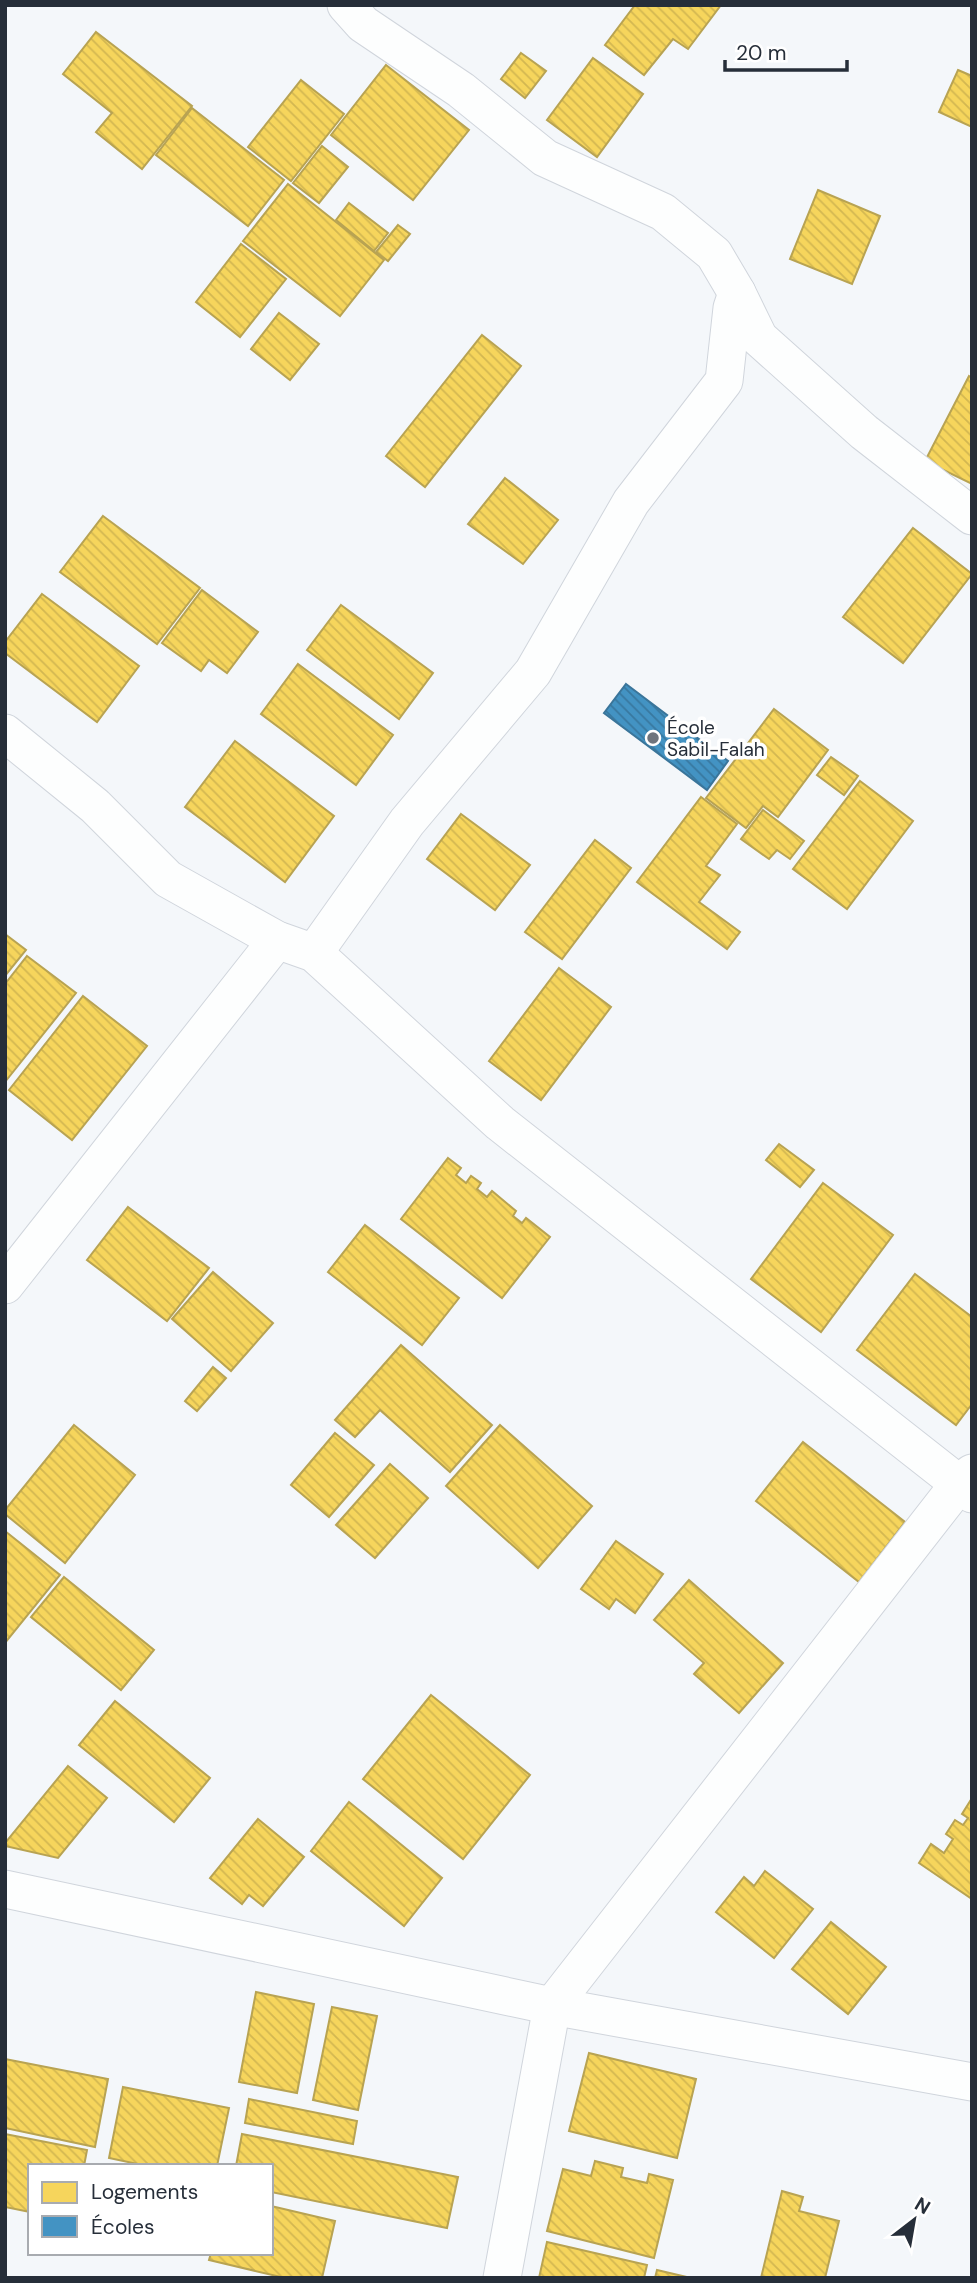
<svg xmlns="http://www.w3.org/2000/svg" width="977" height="2283" font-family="'DM Sans',sans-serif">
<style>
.homes{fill:url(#homes-back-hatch);stroke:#b8a352;stroke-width:2}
.schools{fill:url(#schools-back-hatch);stroke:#3a759a;stroke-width:2}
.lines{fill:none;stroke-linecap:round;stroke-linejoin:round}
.street-casing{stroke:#d0d5dc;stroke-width:39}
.street{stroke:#fdfefe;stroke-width:37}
.poi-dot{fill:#6e747d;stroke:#fff;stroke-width:2.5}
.labels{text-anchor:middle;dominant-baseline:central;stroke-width:7;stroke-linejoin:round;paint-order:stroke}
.poi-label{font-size:19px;fill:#262e39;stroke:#fff;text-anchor:start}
</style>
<defs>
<pattern id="homes-back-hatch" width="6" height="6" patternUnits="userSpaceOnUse" patternTransform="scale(1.75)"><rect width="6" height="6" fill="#f6d55c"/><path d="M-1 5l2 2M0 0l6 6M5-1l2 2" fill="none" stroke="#d3b751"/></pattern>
<pattern id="schools-back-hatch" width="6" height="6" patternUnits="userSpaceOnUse" patternTransform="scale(1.75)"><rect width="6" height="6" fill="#4393c3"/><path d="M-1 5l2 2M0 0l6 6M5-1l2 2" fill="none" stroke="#38789f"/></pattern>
</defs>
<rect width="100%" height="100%" fill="#f4f7fa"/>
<!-- homes -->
<g class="homes">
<path d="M635,5H721L688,49L673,39L644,75L605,45Z"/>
<path d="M96,32L192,106L142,169L96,132L112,113L63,74Z"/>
<path d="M521,53L546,71L525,98L501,79Z"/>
<path d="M593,58L643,94L597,157L547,120Z"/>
<path d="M386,65L469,130L413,200L331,135Z"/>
<path d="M958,70L972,76V127L939,112Z"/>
<path d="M301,80L344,114L291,181L248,147Z"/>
<path d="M192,108L284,180L248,226L156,155Z"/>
<path d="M322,146L348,167L319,203L293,183Z"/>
<path d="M288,184L384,260L340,316L243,241Z"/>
<path d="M818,190L880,216L852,284L790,259Z"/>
<path d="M349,203L388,233L374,251L336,220Z"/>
<path d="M398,225L410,234L388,261L376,252Z"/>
<path d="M241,244L286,279L240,337L196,302Z"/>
<path d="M279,313L319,344L290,380L251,349Z"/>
<path d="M482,335L521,366L425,487L386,456Z"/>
<path d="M969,376L972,378V484L925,461Z"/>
<path d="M505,478L558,520L523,564L468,524Z"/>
<path d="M103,516L200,588L157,644L60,572Z"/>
<path d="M913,528L972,574L903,663L843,617Z"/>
<path d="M202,590L258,632L227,673L209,660L201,671L162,643Z"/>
<path d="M42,594L139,666L97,722L5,653V642Z"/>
<path d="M341,605L433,673L399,719L307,650Z"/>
<path d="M298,664L393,735L356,785L261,714Z"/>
<path d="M774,709L828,750L778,817L763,806L746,828L706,798Z"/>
<path d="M235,741L334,816L285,882L185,807Z"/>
<path d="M831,757L858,776L844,795L817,775Z"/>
<path d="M860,781L913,821L847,909L793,869Z"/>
<path d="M701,797L737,824L706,866L720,875L699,902L740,932L727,949L637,882Z"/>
<path d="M763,810L804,841L790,859L777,850L769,859L741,839Z"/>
<path d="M461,814L530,865L495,910L427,859Z"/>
<path d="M595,840L631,868L562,959L525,932Z"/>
<path d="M5,934L26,950L5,976Z"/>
<path d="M27,956L76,993L5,1082V984Z"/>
<path d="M559,968L611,1007L541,1100L489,1061Z"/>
<path d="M83,996L147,1046L72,1140L9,1090Z"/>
<path d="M779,1144L814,1170L800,1187L766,1160Z"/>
<path d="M448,1158L461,1168L456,1175L466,1183L471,1176L481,1183L477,1189L487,1197L492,1191L516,1211L513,1216L522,1223L526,1218L550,1237L502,1298L401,1219Z"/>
<path d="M823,1183L893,1235L821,1332L751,1279Z"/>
<path d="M128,1207L209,1268L167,1321L87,1260Z"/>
<path d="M365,1225L459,1298L422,1345L328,1272Z"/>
<path d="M213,1272L273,1323L231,1371L172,1319Z"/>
<path d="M915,1274L972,1317V1404L956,1425L857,1350Z"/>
<path d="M401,1345L492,1425L450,1472L380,1410L355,1437L335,1420Z"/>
<path d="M213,1367L226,1378L197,1411L185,1401Z"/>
<path d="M74,1425L135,1475L65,1563L5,1514V1510Z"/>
<path d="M500,1425L592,1506L538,1568L446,1486Z"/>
<path d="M335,1433L374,1465L329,1517L291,1485Z"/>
<path d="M803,1442L905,1522L859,1582L756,1501Z"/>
<path d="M390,1464L428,1498L375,1558L336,1525Z"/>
<path d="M5,1531L60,1575L5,1643Z"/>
<path d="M616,1541L663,1574L635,1613L616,1599L609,1609L581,1589Z"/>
<path d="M64,1577L154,1650L121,1690L31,1617Z"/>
<path d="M689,1580L783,1663L739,1713L694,1674L704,1663L654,1620Z"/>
<path d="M431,1695L530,1775L463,1859L363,1779Z"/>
<path d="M115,1701L210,1778L174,1822L79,1745Z"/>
<path d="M68,1766L107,1798L58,1858L5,1846V1843Z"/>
<path d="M972,1798V1899L919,1863L931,1844L944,1853L953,1839L946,1834L955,1820L963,1825L968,1818L962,1814Z"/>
<path d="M349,1802L442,1878L404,1926L311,1851Z"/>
<path d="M258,1819L304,1857L263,1906L249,1895L242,1904L210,1878Z"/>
<path d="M765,1871L813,1909L774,1958L716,1912L744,1877L754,1886Z"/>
<path d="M831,1922L886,1967L848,2014L792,1969Z"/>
<path d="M256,1992L314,2004L297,2093L239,2082Z"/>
<path d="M332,2007L377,2016L358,2110L313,2100Z"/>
<path d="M589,2053L696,2079L677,2158L569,2131Z"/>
<path d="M5,2059L108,2079L95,2147L5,2128Z"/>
<path d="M123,2087L229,2108L217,2166H147L109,2158Z"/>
<path d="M249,2099L357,2121L353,2144L245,2123Z"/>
<path d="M5,2134L87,2150L84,2166H30V2212L5,2207Z"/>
<path d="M242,2134L458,2177L447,2228L271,2192V2166H236Z"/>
<path d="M595,2161L623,2168L621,2177L647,2183L649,2174L673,2180L654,2258L547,2231L563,2169L591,2176Z"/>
<path d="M782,2191L803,2197L799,2211L839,2221L825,2278H761Z"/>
<path d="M271,2206L335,2221L322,2278H285L209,2260L211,2253H271Z"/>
<path d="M547,2242L647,2265L644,2278H539Z"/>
<path d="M657,2270L691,2278H655Z"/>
</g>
<!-- schools -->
<path class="schools" d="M626,684L728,761L707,790L604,713Z"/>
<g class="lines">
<defs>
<g id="street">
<path d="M346,5L363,24L461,90L545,158L663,212L714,254L737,293L759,338L864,432L972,516"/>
<path d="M5,733L95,806L168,879L277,940L314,953L500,1123L972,1494"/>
<path d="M314,953L407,822L533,672L631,502L724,381L732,308L737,293"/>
<path d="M5,1285L277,940"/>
<path d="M5,1889L552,2006L972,2082"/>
<path d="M502,2278L552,2006L959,1484L972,1473"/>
</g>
</defs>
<!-- street casing -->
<use href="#street" class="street-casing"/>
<!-- street -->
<use href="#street" class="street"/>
</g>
<!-- markers -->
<circle class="poi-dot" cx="653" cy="738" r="7"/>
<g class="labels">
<!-- poi labels -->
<g class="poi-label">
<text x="667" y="727">École<tspan x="667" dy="22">Sabil-Falah</tspan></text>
</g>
</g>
<!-- border -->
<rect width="977" height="2283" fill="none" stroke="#262e39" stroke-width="14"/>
<!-- legend -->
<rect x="28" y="2164" width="245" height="91" fill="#ffffff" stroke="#a8abb0" stroke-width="2"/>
<rect x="42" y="2182" width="35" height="21" fill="#f6d55c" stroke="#a8abb0" stroke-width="2"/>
<text x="91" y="2199" font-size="21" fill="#262e39">Logements</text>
<rect x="42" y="2216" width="35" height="21" fill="#4393c3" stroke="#a8abb0" stroke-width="2"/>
<text x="91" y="2234" font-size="21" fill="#262e39">Écoles</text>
<!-- north arrow -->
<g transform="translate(914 2220) rotate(31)" stroke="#ffffff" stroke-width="5" paint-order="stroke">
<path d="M0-5L12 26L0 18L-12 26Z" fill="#262e39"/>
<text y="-10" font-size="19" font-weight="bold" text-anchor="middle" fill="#262e39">N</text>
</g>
<!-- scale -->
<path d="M725 60v10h122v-10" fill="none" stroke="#262e39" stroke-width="3.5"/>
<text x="736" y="60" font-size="21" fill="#262e39" stroke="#ffffff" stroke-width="5" paint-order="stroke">20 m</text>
</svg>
